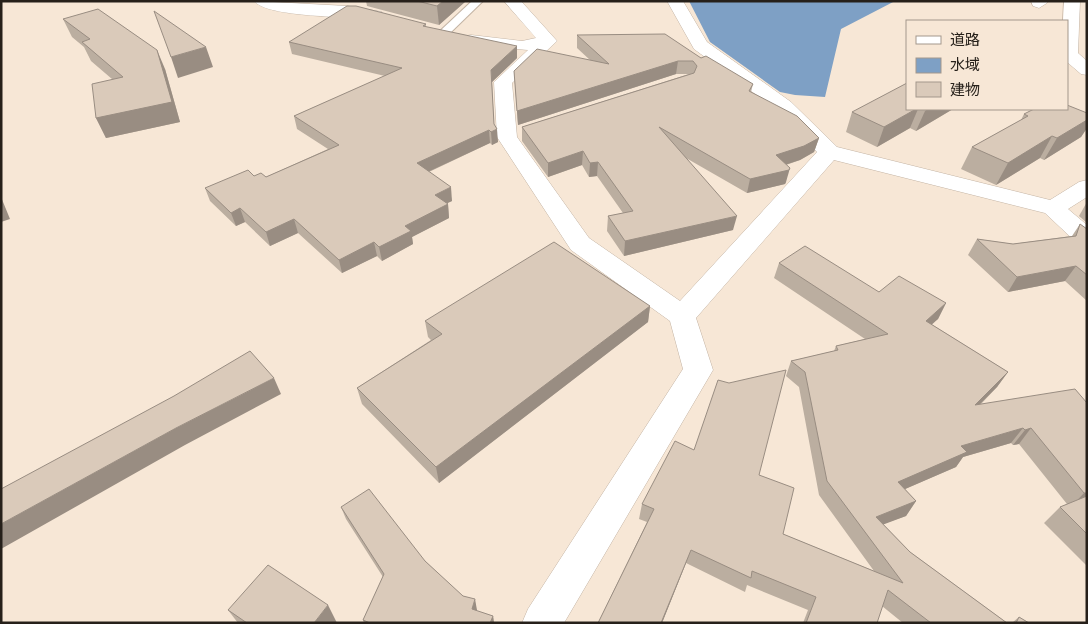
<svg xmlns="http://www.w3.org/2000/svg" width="1088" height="624" font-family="Figtree,'Noto Sans JP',sans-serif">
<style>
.water{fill:#7ea0c5}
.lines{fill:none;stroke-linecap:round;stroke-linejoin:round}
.service-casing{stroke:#c3b3a3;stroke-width:2}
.minor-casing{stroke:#c3b3a3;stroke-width:1}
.service{fill:#fff;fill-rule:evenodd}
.minor{fill:#fff;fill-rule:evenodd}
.wall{fill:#bbaea0}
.shaded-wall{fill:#998d82}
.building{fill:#dacaba;stroke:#998d82}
</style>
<rect width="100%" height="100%" fill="#f7e7d6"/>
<!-- water -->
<path class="water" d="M689,1H895L841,29L825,97L795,95L780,92L710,42Z"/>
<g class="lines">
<defs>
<path id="service" d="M472,1H483L448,35H440V31Z"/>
<g id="minor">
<path d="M254,1L347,6L382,12L384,15L376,20C352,16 267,18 254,1Z"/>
<path d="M504,1H521L557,41L512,83L517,137L589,238L680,301L817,152L777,110L694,49L667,1H683L707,42L791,102L837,147L1050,200L1079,182L1087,180V197L1068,209L1087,225V246L1078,244L1045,213L834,160L696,318L713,370L564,623H522L528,609L683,369L670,321L571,250L497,137L494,82L528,50L471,45L465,44L462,40L465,36L471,35L522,41L536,38Z"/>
<path d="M1031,1H1047V3L1039,8L1033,6Z"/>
<path d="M1064,1H1080L1078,53L1087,61V75L1081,74L1067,62V21H1063Z"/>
</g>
</defs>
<!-- service casing -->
<use href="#service" class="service-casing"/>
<!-- minor casing -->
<use href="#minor" class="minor-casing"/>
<!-- service -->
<use href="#service" class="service"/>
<!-- minor -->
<use href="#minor" class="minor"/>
</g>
<!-- wall -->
<g class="wall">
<path d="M366,1H466L439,25L367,6Z"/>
<path d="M63,19L165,69L180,122L106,138L96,118L112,79L91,61L84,47L72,37Z"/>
<path d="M426,24V27L517,58L492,82L494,124L498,142L492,145L490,143L429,172L452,201L447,203L448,204L449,218L412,237L413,244L382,261L377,256L342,273L298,233L270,246L245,222L236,226L210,201L205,188L254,176L266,177L328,149L297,129L294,116L385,76L292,54L289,42Z"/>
<path d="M577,35L701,58L753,84L751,92L819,138L814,152L800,160L786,165V182L785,184L747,193L686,158L733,230L624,256L607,231L608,216L623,213L597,176L589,177L582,165L548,177L522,141V127L689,74H676L518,125L514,71L590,60L577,48Z"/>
<path d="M907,109H953L916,131L910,128L877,147L846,132L852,112Z"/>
<path d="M1087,113V128L1081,137L1044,160L1040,158L996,185L961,169L972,147L1021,120L1024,114Z"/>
<path d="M1087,202V223L1079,216Z"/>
<path d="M1080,224L1087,229V301L1065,281L1008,292L968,255L977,239L1013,244L1072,236Z"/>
<path d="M779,263L879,292L946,303L938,319L931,324L1008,372L997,387L981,404L1087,403V566L1044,523L1060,507L1067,504L1019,444L1013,445L1011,443L963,457L956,467L905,489L916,501L906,516L883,524L910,552L1007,623H903L882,606L877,623H803L808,610L747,585L745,592L686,563L662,623H598L647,522L639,519L642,504L694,450L759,475L783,534L874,571L819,495L799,387L786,376L791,361L834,351L836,346L865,339L774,278Z"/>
<path d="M650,306L648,322L439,483L362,404L357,388L431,340L428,337L425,321Z"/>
<path d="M341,507L425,561L477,610V611L493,616L494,623H364L363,620L383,577L346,519Z"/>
<path d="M228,610L337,623H238Z"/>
<path d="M1019,617L1029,623H1012Z"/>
</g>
<!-- shaded-wall -->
<g class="shaded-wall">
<path d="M443,1H466L439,25L437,6Z"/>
<path d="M517,46V58L492,82L491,70Z"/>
<path d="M206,47L213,67L178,78L171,57Z"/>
<path d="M157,50L165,69L180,122L106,138L96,118Z"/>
<path d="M678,61L676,74L518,125L517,111Z"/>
<path d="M916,109H918L910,128L877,147L884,127Z"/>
<path d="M928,109H953L916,131L925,111Z"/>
<path d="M1087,120V128L1081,137L1044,160L1057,138Z"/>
<path d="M497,129L498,142L492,145L491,132Z"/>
<path d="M489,130L490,143L419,176L417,163Z"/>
<path d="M1052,136L1040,158L996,185L1008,163Z"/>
<path d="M819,138L814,152L800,160L772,169L776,155Z"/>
<path d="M583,151L582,165L548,177V163Z"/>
<path d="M598,162L597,176L589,177L590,163Z"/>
<path d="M790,168L786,182L785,184L747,193L750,179Z"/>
<path d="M451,187L452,201L437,208L435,195Z"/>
<path d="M1,197L10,219L1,222Z"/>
<path d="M448,204L449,218L412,237L413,244L382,261L379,247L405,226Z"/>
<path d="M240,208L245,222L236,226L231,213Z"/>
<path d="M737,216L733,230L624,256L625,241Z"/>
<path d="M294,219L298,233L270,246L266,232Z"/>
<path d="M374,242L377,256L342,273L339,260Z"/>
<path d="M1076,266L1065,281L1008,292L1017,277Z"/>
<path d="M946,303L938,319L918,337L926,321Z"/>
<path d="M650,306L648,322L439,483L436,467Z"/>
<path d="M1008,372L997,387L964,420L975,405Z"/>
<path d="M274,378L281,394L185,445L1,549V524L176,428Z"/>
<path d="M1023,428L1011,443L963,457L956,467L889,496L898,482L961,446Z"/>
<path d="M1031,428L1019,444L1013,445L1025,430Z"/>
<path d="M1084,493H1087V502L1070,508Z"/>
<path d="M916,501L906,516L866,531L876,517Z"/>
<path d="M691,550L686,563L662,623H661Z"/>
<path d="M475,599L477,610L473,620L472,609Z"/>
<path d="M328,605L337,623H314Z"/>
<path d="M493,616L494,623H490Z"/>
</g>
<!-- building -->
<g class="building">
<path d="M417,1H443L437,6Z"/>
<path d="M347,6H356L426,24L423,26L517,46L491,70L494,124L497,129L491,132L489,130L417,163L451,187L435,195L448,204L405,226L411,231L379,247L374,242L339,260L294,219L266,232L240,208L231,213L205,188L248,170L254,176L261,173L266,177L339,145L294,116L402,68L289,42Z"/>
<path d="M98,9L157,50L172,102L96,118L92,84L123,77L82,42L90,39L63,19Z"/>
<path d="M154,11L206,47L171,57Z"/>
<path d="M665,34L701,58L706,56L753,84L749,91L797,116L819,138L804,146L776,155L790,168L789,170L750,179L659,127L737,216L625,241L608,216L633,211L598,162L590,163L583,151L548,163L522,127L694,73L697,66L693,61H678L517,111L514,71L537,49L609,64L577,35Z"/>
<path d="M907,83V109H916L884,127L852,112Z"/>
<path d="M1067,105L1087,113V120L1057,138L1052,136L1008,163L972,147L1028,116L1024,114L1034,109H1067Z"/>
<path d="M1080,224L1087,229V275L1076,266L1017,277L977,239L1013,244L1076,236Z"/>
<path d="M554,242L650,306L436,467L357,388L442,334L425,321Z"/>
<path d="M805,246L879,292L899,276L946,303L926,321L1008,372L975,405L1075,389L1087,403V493H1084L1031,428L1025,430L1023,428L961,446L967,452L898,482L916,501L876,517L910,552L1007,623H931L888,590L877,623H806L816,597L752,571L751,578L691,550L661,623H598L654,509L642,504L675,441L694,450L718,380L729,383L786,370L759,475L794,488L783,534L903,583L827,481L805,372L791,361L838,350L836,346L888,334L779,263Z"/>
<path d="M250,351L274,378L176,428L1,524V489L174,396Z"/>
<path d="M369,489L425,561L463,596L475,599L472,609L493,616L490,623H370L363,620L384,574L341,507Z"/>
<path d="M1087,496V534L1060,507Z"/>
<path d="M268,565L328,605L314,623H247L228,610Z"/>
<path d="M1019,617L1029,623H1016Z"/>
</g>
<!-- border -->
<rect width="1088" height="624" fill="none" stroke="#26201a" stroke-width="5"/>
<!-- legend -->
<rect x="906" y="20" width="162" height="90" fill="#f7e7d6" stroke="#a3978b"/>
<rect x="916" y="36" width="25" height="8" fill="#ffffff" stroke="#a3978b"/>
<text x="950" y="45" font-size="15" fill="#26201a">道路</text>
<rect x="916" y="58" width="25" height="15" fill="#7ea0c5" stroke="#a3978b"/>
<text x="950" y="70" font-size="15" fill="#26201a">水域</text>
<rect x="916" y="82" width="25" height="15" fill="#dacaba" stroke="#a3978b"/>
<text x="950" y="95" font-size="15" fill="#26201a">建物</text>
</svg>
